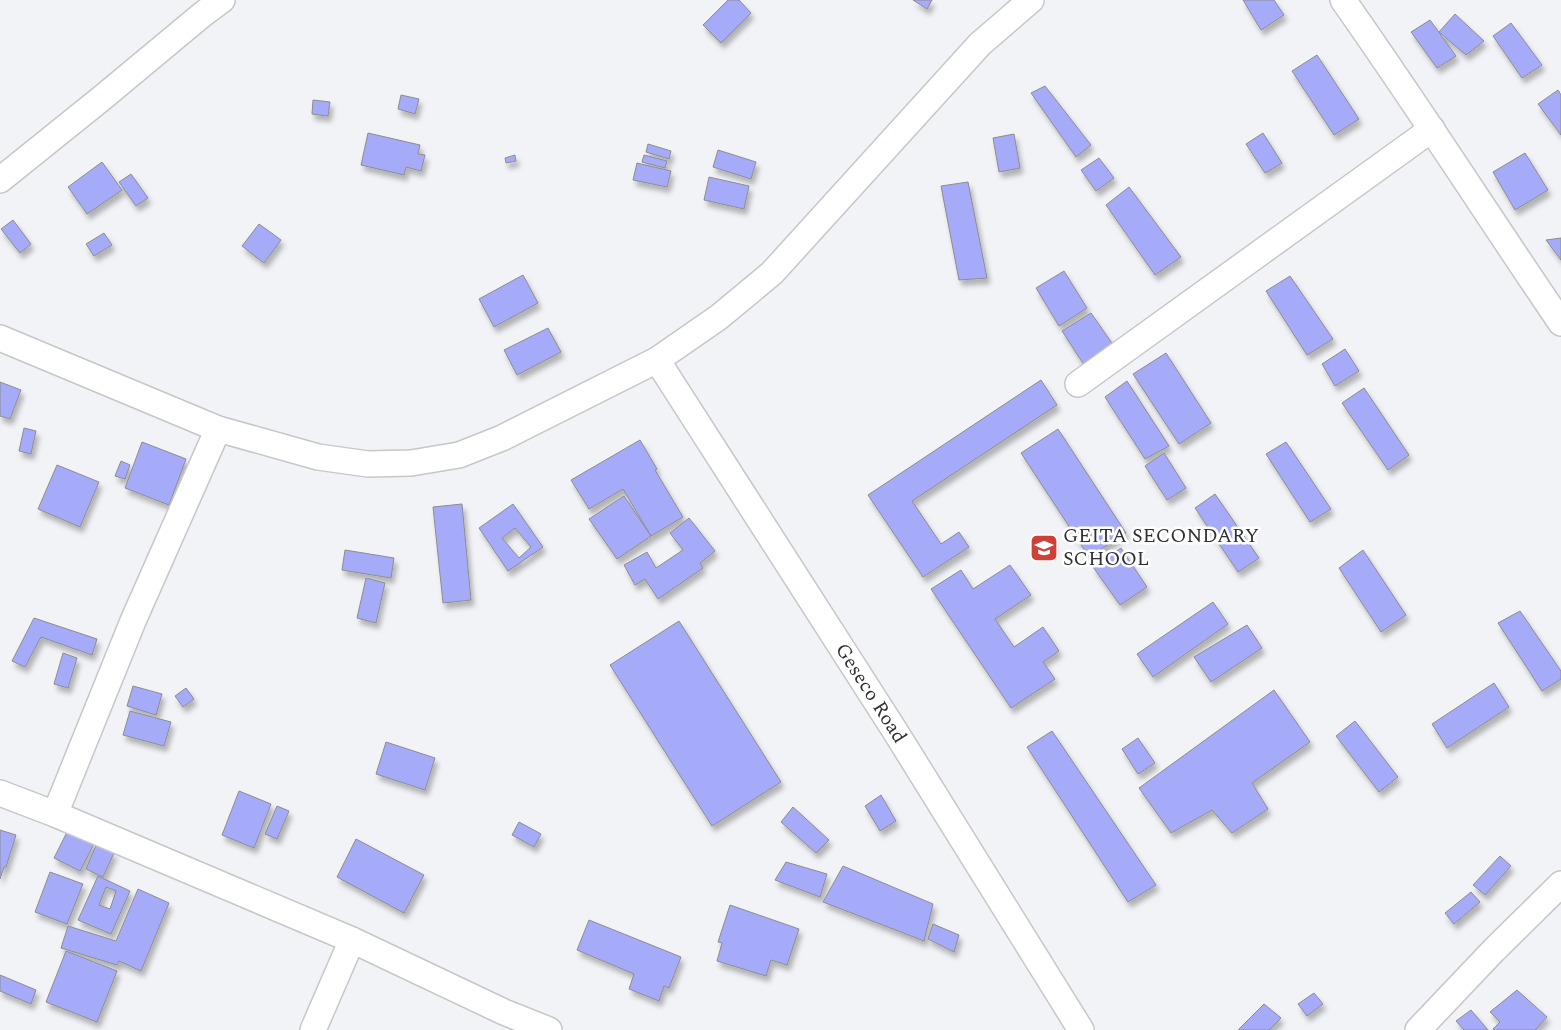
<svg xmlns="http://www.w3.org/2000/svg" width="1561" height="1030" font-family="Spectral,serif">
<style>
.building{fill:#a5abf8;stroke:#8c8c8f;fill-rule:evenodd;filter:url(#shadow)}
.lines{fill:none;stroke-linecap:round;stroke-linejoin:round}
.minor-casing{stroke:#c5c7c9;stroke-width:28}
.minor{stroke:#fff;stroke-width:25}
.labels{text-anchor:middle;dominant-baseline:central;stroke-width:5;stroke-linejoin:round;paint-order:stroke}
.poi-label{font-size:20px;fill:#2f3031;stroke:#fff;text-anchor:start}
.street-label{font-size:20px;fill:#2f3031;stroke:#fff}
</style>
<defs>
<filter id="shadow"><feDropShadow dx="3" dy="5.5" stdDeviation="2.5" flood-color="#0004"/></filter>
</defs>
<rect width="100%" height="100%" fill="#f1f3f6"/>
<!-- building -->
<g class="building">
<path d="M728,0H739L751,13L721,43L703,25Z"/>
<path d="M913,0H932L927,9Z"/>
<path d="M1243,0H1274L1284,15L1261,30Z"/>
<path d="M1455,14L1484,41L1466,55L1439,32Z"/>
<path d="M1430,20L1456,56L1437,68L1411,32Z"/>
<path d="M1511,23L1542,65L1522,78L1493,36Z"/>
<path d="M1317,55L1359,119L1334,135L1292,71Z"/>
<path d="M1045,86L1091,145L1076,157L1031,93Z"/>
<path d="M1558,90L1561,95V135L1538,104Z"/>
<path d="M401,95L419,99L415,114L398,109Z"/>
<path d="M313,100L330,102L328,116L312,114Z"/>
<path d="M368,133L420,145L418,154L425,155L421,171L406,167L404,175L361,165Z"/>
<path d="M1263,133L1282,163L1265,173L1246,144Z"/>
<path d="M1014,134L1020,168L999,172L993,138Z"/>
<path d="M648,144L671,151L669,159L646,152Z"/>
<path d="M718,150L756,162L751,179L713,167Z"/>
<path d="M1525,153L1548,190L1515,210L1493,172Z"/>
<path d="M515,155L516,161L506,163L505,158Z"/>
<path d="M644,155L667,161L665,168L642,162Z"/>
<path d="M1099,158L1114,178L1096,191L1081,170Z"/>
<path d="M102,162L122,190L87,214L68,187Z"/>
<path d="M637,163L671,171L667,187L633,180Z"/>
<path d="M131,174L148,198L136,206L119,182Z"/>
<path d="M709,177L749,186L744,209L704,200Z"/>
<path d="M968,182L987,278L959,280L941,186Z"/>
<path d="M1129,187L1181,257L1155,275L1106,205Z"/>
<path d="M13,220L31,244L20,253L1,229Z"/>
<path d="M259,224L281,240L264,263L242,246Z"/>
<path d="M104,233L112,245L94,256L86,244Z"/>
<path d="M1561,238V260L1546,240Z"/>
<path d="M1064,271L1087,308L1059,326L1036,288Z"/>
<path d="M523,275L538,303L494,327L479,299Z"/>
<path d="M1290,276L1333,339L1307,355L1266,291Z"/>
<path d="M1091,313L1114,346L1084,365L1062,331Z"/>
<path d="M548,328L561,352L517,375L504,350Z"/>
<path d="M1345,349L1359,371L1335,386L1322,364Z"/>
<path d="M1166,353L1211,423L1179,444L1133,374Z"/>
<path d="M1041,380L1057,405L912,501L941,544L959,532L969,547L923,577L868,495Z"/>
<path d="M1127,381L1169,446L1145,459L1105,397Z"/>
<path d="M0,382L21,390L10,419L0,416Z"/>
<path d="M1364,388L1409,455L1388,470L1342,403Z"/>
<path d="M24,428L36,431L31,454L19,451Z"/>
<path d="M1058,429L1126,533L1089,557L1021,453Z"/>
<path d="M640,440L657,469L655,470L683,517L651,536L623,489L589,509L571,480Z"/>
<path d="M142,442L186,459L169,505L125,488Z"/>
<path d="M1286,442L1331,509L1310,522L1266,454Z"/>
<path d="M1164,453L1186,488L1167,500L1145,466Z"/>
<path d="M121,461L130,465L125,479L115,476Z"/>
<path d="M57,465L99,482L80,527L38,509Z"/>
<path d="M1215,494L1259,558L1238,572L1195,508Z"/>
<path d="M624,496L651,536L617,559L589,519Z"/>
<path d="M462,504L471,600L443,603L433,507Z"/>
<path d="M513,504L543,547L508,571L479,528ZM515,528L531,547L519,558L502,538Z"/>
<path d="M689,518L715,551L700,563L703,568L658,599L645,579L635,585L624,565L647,552L656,568L683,550L670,533Z"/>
<path d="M1121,548L1147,587L1120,605L1093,567Z"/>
<path d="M345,550L394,558L391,578L342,570Z"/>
<path d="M1363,550L1406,615L1381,632L1339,568Z"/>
<path d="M1010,565L1031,595L995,619L1014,647L1043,627L1059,651L1043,662L1055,679L1011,708L931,589L961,570L973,589Z"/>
<path d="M366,578L385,583L376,623L357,618Z"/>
<path d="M1213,602L1228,624L1153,677L1137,654Z"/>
<path d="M1520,611L1561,671V679L1542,691L1498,623Z"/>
<path d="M34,618L97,639L92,655L41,637L25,667L12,661Z"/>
<path d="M679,621L781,782L712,826L610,665Z"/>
<path d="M1247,625L1262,648L1211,682L1194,657Z"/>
<path d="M63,653L77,658L68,688L54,684Z"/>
<path d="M1494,683L1509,707L1447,748L1432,724Z"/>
<path d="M133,686L162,694L156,715L127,706Z"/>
<path d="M186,688L194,699L183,707L175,696Z"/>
<path d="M1274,690L1310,742L1252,783L1268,809L1232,833L1212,810L1171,833L1139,788Z"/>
<path d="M130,711L171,722L164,746L123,735Z"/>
<path d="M1355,721L1398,777L1379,792L1336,736Z"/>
<path d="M1052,731L1156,885L1128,902L1027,747Z"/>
<path d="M1138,738L1155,763L1138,774L1122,749Z"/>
<path d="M386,742L435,758L425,790L376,774Z"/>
<path d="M239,791L271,804L254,848L222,835Z"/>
<path d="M881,795L896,821L880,831L865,806Z"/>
<path d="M277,806L289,811L277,839L265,834Z"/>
<path d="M793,807L829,840L816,853L781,822Z"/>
<path d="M519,822L541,834L534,847L512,835Z"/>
<path d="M0,830L16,835L6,867H4L0,879Z"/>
<path d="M68,830L94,844L80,871L54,858Z"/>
<path d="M356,839L424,875L404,913L337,877Z"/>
<path d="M96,845L114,853L103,877L86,869Z"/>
<path d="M1500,856L1511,866L1485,895L1473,885Z"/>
<path d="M786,862L827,874L820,897L775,880Z"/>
<path d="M843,866L933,904L924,941L823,902Z"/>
<path d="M50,872L83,884L67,924L35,912Z"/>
<path d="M98,876L130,891L111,934L78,920ZM106,887L116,891L110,909L99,905Z"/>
<path d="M138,889L169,903L141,971L119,961L117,965L61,948L68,926L116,941Z"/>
<path d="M1471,892L1480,902L1454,924L1445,913Z"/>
<path d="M730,905L799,929L787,965L771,960L766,976L717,961L722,943L718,942Z"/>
<path d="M589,920L681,957L669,988L664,986L659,1001L629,989L634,974L577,950Z"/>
<path d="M933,924L959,935L954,952L928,939Z"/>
<path d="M66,951L117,971L97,1022L46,1002Z"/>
<path d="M0,975L36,990L31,1004L0,991Z"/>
<path d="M1517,990L1547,1017L1535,1030H1494L1493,1029L1500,1022L1490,1012Z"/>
<path d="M1314,993L1323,1004L1307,1016L1298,1004Z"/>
<path d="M1264,1004L1281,1018L1269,1030H1238Z"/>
<path d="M1471,1010L1488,1030H1464L1456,1021Z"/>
</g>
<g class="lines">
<defs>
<g id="minor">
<path d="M1343,0C1418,106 1488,216 1561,323"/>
<path d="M0,180L102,98L203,14L222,0"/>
<path d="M0,338L218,429L318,457L368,464L411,463L459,455L502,438L657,360L719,317L772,273L980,44L1031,0"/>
<path id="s1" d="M657,360L895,731L1081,1030"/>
<path d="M1078,384L1432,129"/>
<path d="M0,793L55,814L352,940L504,1012L549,1030"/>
<path d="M55,814L133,621L218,429"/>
<path d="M313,1030L352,940"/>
<path d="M1418,1030L1494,950L1561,884"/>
</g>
</defs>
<!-- minor casing -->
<use href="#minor" class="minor-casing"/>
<!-- minor -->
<use href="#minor" class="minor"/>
</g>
<!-- icons -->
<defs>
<symbol id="school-square" viewBox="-11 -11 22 22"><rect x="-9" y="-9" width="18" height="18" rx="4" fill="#cf4136" stroke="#fff"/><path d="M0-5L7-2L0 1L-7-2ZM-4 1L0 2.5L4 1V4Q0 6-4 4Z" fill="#fff"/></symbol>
</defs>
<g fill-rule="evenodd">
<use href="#school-square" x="1028" y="532" width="32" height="32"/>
</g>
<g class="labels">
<!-- poi labels -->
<g class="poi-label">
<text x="1063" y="536">GEITA SECONDARY<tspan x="1063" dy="23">SCHOOL</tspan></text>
</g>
<!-- street labels -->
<g class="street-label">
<text stroke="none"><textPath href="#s1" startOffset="396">Geseco Road</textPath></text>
</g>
</g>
</svg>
